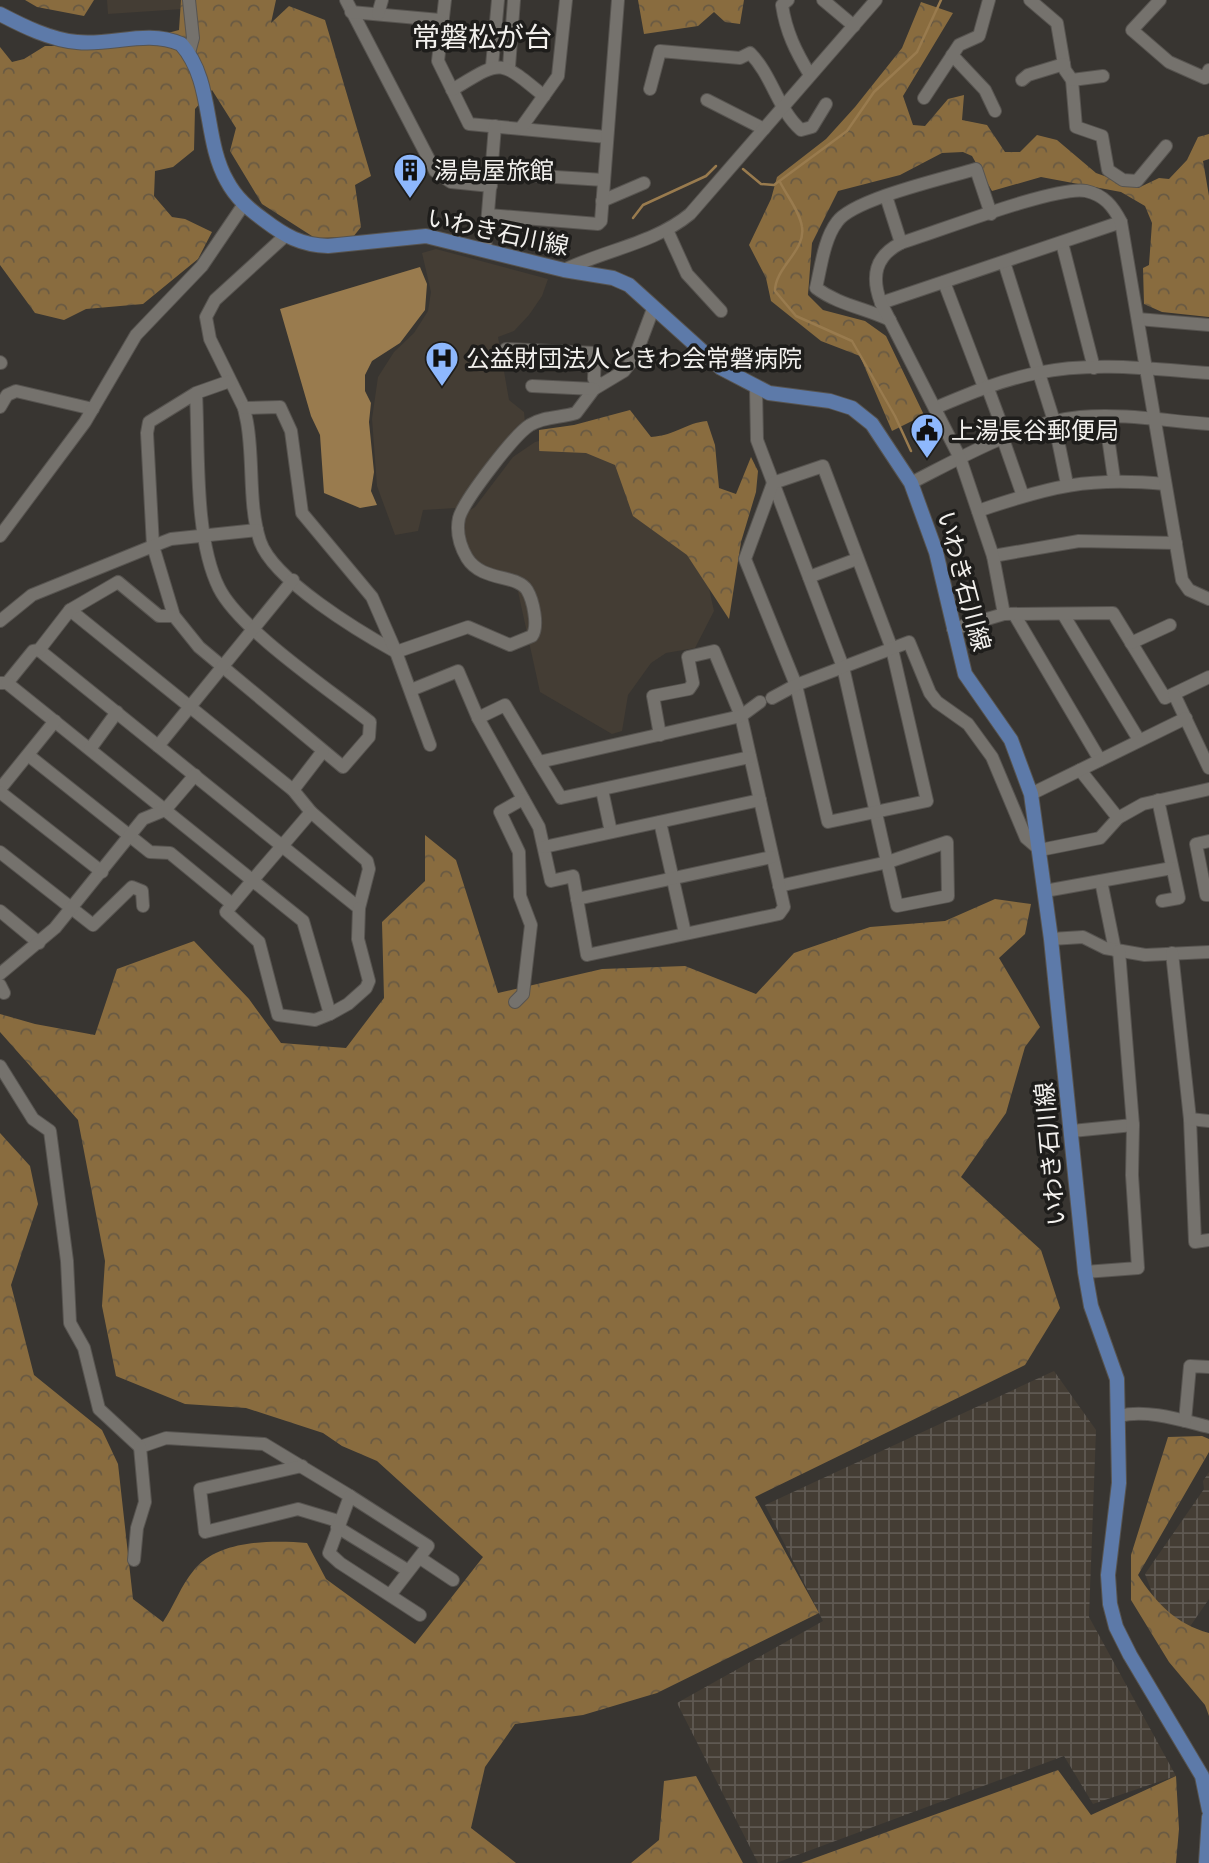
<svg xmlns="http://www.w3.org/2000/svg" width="1209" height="1863" font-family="Lora,'Noto Sans JP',serif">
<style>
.built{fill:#443d34}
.industrial{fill:url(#industrial-grid)}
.forest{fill:url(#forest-crowns)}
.water{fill:#997b4e}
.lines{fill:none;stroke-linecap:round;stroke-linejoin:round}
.stream{stroke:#997b4e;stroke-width:2.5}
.minor-casing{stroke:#575450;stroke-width:14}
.major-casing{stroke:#575450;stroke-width:16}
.minor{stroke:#75726d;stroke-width:12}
.major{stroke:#5d7aa9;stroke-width:14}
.labels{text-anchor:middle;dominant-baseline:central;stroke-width:7;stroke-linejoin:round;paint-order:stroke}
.poi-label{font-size:24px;fill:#f2f0ed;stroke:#1e1d1b;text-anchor:start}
.street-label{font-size:24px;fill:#f2f0ed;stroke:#1e1d1b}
.quarter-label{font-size:28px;fill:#f2f0ed;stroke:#1e1d1b}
</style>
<defs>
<pattern id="industrial-grid" width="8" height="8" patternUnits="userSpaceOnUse" patternTransform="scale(1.75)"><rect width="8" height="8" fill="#443d34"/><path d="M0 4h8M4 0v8" fill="none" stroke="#5f5952"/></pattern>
<pattern id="forest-crowns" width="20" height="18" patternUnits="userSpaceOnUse" patternTransform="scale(1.75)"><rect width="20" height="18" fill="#896c3f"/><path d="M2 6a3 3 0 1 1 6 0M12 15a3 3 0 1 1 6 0" fill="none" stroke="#695a43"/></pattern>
</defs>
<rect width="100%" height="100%" fill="#383531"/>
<!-- built -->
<g class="built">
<path d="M107,0H185L183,9L108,14Z"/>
<path d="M436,249L548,279L542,296L529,315L514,331L498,337L509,400L524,412L525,422L456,508L423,510L418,531L395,535L377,486L372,419L378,377L394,352L414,333L428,311L431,292L422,253Z"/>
<path d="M562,435L608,447L701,552L714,611L695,648L666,653L651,663L628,695L622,731L612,734L540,692L517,587L470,562L458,518L475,507L513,457L535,442Z"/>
</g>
<!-- industrial -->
<g class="industrial">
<path d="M1054,1371L1096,1430L1089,1617L1176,1776L1093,1804L1064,1756L776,1863H758L677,1703L823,1621L765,1505Z"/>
<path d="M1209,1472V1599L1189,1628L1156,1603L1145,1574L1204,1489L1203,1481Z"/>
</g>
<!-- forest -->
<g class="forest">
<path d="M25,0H94L84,16L37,7Z"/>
<path d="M181,0H276L271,23L289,6L325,20L371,176L355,185L361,227L353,237L315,238L262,204L230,151L236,128L212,90L195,109L194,150L173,167L155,171L154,196L172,217L185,219L212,232L198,259L143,304L86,309L64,320L35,313L0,265V47L12,62L24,59L45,46H119L179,30Z"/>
<path d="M638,0H744L740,24L725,22L714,12L698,26L644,34Z"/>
<path d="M921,2L953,13L903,96L913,125L925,126L948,99L964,95L962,120L987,125L1005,152H1020L1037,135L1057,140L1096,173L1138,188L1159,178L1169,179L1187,160L1198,137L1209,134V159L1203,161L1209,196V317L1162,312L1144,304L1143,268L1149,265L1152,223L1145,206L1121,192L1041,177L992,191L972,156L963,152L942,153L900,175L838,191L812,243L808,295L823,310L865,321L886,336L924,415L892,431L860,356L821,341L771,301L766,278L749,245L771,199L777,177L826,139L855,107L902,48Z"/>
<path d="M630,410L651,437C677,435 685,423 707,421L715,445L719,488L736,494L751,457L758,471L756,492L741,542L729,619L687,555L633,516L615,465L586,453L539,451V430L574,425Z"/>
<path d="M425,835L456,860L498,993L602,969L685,966L756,994L794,953L870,927L945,921L995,899L1031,904L1025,934L999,958L1040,1027L1025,1047L1006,1113L961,1177L1041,1250L1060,1308L1025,1365L755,1497L819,1613L657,1693L583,1715L515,1724L485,1767L471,1828L516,1863H0V1133L30,1166L38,1204L11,1285L34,1375L102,1430L118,1464L133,1599L163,1622C174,1606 181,1585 194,1570C218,1540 271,1540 307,1543L326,1579L415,1644L483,1557L377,1461L342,1446L323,1433L246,1408L185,1404L116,1376L102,1306L105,1261L78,1120L0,1032V1014L35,1024L95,1035L117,969L194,941L249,999L281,1043L346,1048L384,998L382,922L425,881Z"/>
<path d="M1202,1436L1209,1439V1452L1138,1575C1156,1603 1176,1624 1209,1633V1716L1205,1705L1169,1662L1131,1600V1555L1168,1437Z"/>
<path d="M1058,1770L1091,1815L1176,1776L1179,1829L1176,1863H801Z"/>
<path d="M696,1776L743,1863H631L659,1840L664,1781Z"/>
</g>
<!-- water -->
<path class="water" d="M420,267L427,284L425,310L400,343L372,361L365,375V391L371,403L369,422L374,472L371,491L377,505L360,508L324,493L320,435L311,416L280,309Z"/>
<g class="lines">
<!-- stream -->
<g class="stream">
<path d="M743,169L761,184L774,185L847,131L874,92L917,52L941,0"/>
<path d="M780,182C787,196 800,212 802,227C806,251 775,267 775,291L796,316L852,341L895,416L911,451"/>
<path d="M633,218L643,205L706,176L716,166"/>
</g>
<defs>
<g id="minor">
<path d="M189,0L193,38L189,53"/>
<path d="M346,0L435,171L451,182L491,186"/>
<path d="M445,0L438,61L469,124L607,137"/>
<path d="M788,0L782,5C786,32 796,52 810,75"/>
<path d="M823,0L854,26"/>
<path d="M1030,0L1057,23L1065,70L1072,80L1076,127L1102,136L1108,170L1123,180L1137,181L1166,146"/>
<path d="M1160,0L1132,30L1169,62L1205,78L1209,70"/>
<path d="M351,12L440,20"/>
<path d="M378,14L382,0"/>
<path d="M952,55L985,90L995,111"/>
<path d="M492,66L498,0"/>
<path d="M509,67L514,0"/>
<path d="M1022,80L1028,75L1064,64"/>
<path d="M1072,80L1103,76"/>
<path d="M650,89L660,51L740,58L750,53C772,75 778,110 801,130L812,127L826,104"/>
<path d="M452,90C502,60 498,58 544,96"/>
<path d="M924,98L959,45L979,36L989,0"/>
<path d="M707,100L764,129"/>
<path d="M521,128L558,76L566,0"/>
<path d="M492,173L604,180"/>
<path d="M886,196L901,243"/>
<path d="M602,201L644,183"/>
<path d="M488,215L598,224L601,221L618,0"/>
<path d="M667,230L687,274L721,311"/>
<path d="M285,236L215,300L206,317L210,339L244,408L247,422C254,460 248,504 260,541C273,580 360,632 396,652L468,627L510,645L532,636C539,626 533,600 527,590C517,574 482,582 467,558C460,546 456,532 459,518C464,500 515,434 530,425C544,416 561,418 576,413L594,389L624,371L635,357L653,309"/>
<path d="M1062,243L1094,368"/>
<path d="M485,250L495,126"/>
<path d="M1004,262L1054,421L1067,484"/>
<path d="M564,270C605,250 655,243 690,214L876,0"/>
<path d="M944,282L984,387"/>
<path d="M881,303L1121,222"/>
<path d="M1138,319L1209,325"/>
<path d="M890,320C865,308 839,305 816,288C821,267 824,239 837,222C853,199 946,178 976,169L991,214"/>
<path d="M506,349L595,353L594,379L599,384"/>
<path d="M0,362L1,363"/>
<path d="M532,386L594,389"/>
<path d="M987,386L1006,437"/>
<path d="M756,389L757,440L843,667L897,906L948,896L947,842L888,862L779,886"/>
<path d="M196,393C199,450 194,538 219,588C240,630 330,690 370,722L369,737L343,767L199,647L174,616L153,546L147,433L149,422L196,393L230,381"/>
<path d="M0,407L7,395L16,391L93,409"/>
<path d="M244,408L280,407L291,431L302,513L372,597L396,652L430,745"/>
<path d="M935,408C968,394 1001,380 1037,373C1093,361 1153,369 1209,373"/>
<path d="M1105,416L1114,479"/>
<path d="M1003,439L1023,496"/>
<path d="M823,466L892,649L927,801L828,822L796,685L745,559L773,483Z"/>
<path d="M911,483C964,456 1020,423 1080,417C1122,413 1167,421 1209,424"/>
<path d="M978,511C1051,486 1088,477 1165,484"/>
<path d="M0,536L85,422L136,335L202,266L244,204"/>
<path d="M993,556L1079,541L1176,543"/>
<path d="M809,577L857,559"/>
<path d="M70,610L293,790L311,812"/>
<path d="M1004,614L993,556L960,458L881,303C871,277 875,256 901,243C937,232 1057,185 1086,191C1104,195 1113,206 1121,222L1182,580L1189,590L1209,599"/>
<path d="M1014,614L1100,760"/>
<path d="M1063,614L1139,740"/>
<path d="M0,621L32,595L153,546L171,539L257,530"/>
<path d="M953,629L1004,614L1113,613L1165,698L1209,677"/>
<path d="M1131,643L1170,625"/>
<path d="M39,650L158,746"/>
<path d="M0,683H7L33,651L39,650L70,610L118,582L159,616H174"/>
<path d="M7,683L303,921L330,1014L315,1020L278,1015L259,942L226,912C244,890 263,868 282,846L359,908L369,869L367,861L311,812L282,846L158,746L293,580"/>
<path d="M411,690L458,671L478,718L539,827L551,881L573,876L587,955L779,914L784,907L741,716L714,651L688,657L693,683L689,689L653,696L660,735"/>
<path d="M1174,694L1209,768"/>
<path d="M772,698L796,685L909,642L930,693L937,702L968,724L992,757L1026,838L1040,850L1100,838L1118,818L1143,804L1209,789"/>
<path d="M478,718L505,705L539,762"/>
<path d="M90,749L117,712"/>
<path d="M28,755L150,852L170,853L232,904"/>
<path d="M750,757L561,798L539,762L741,716L760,702"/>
<path d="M1080,770L1118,818"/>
<path d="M0,789L55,721"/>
<path d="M293,790L323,751"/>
<path d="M602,790L611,832"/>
<path d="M0,792L102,872"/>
<path d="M1031,794L1186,718"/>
<path d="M1158,800L1179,898L1162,901"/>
<path d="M660,822L685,933"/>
<path d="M1209,841L1196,844L1206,895H1209"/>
<path d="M544,847L760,800"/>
<path d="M0,852L93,925L132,887L142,891L143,906"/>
<path d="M1101,881L1115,950"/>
<path d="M1045,891L1172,868"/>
<path d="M577,899L772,857"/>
<path d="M0,911L39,943"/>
<path d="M1051,939L1083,937L1105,948L1145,955L1209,952"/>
<path d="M1172,953L1190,1119L1195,1242L1209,1240"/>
<path d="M0,974L55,928L143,819L165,810L195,775"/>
<path d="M0,985L4,993"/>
<path d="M515,1002L523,994L531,925L520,896L519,852L500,812L523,799"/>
<path d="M330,1014L348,1004L366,988L369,981L358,939L359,908"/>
<path d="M0,1066L33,1119L50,1131L67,1261L70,1323L84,1348L99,1409L140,1447L166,1438L264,1444L350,1496"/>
<path d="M1190,1119L1209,1121"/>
<path d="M1072,1131L1133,1125"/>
<path d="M1085,1272L1138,1268L1132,1175L1133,1125L1119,951"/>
<path d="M1119,1416C1147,1409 1181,1420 1209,1427"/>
<path d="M1185,1421L1190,1366L1209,1367"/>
<path d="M302,1466L200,1489L205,1532L298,1509L338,1521"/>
<path d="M337,1527L407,1570"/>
<path d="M420,1558L453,1580"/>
<path d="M134,1560L137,1528L145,1502L140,1447"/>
<path d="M390,1595L428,1546L350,1496L329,1553L340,1563L420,1615"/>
</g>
<g id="major">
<path d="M0,14C23,26 51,40 77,42C113,46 146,29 181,44C214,81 203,139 227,181C236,198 249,209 264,220C285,236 301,245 328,246L426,236L564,270L613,278L629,285L721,368L769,393L830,401L852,408L872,424L911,483L936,552L965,674L1011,740L1031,794L1051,939L1085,1272L1091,1306L1117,1379L1119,1483L1108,1575L1110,1604L1116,1627L1130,1655L1202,1776L1209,1810"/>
<path d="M1206,1863L1209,1817"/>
</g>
</defs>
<!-- minor casing -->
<use href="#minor" class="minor-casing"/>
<!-- major casing -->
<use href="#major" class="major-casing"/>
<!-- minor -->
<use href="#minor" class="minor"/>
<!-- major -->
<use href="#major" class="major"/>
</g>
<!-- icons -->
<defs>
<symbol id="building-pin" viewBox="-11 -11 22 30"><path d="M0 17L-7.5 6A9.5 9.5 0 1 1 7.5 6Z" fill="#8eb8fd" stroke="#1e1d1b"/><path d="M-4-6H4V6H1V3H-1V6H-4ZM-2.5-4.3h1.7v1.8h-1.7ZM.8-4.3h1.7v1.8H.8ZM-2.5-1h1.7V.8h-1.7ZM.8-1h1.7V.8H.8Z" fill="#111"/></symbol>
<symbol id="hospital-pin" viewBox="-11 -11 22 30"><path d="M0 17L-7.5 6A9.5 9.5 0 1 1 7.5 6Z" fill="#8eb8fd" stroke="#1e1d1b"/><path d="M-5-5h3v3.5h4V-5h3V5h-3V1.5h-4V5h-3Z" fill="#111"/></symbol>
<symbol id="civic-pin" viewBox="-11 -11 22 30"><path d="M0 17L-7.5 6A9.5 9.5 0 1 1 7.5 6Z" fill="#8eb8fd" stroke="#1e1d1b"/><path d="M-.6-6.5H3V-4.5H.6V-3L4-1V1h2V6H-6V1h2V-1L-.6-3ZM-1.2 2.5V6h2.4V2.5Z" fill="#111"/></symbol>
</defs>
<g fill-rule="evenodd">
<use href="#building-pin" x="391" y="151" width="38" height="52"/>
<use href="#hospital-pin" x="423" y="339" width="38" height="52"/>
<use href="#civic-pin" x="908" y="411" width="38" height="52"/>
</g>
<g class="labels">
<!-- poi labels -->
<g class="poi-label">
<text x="434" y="170">湯島屋旅館</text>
<text x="466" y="358">公益財団法人ときわ会常磐病院</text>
<text x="951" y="430">上湯長谷郵便局</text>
</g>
<!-- street labels -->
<g class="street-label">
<text transform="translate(498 232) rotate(12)">いわき石川線</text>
<text transform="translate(964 581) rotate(75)">いわき石川線</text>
<text transform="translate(1050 1154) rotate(-95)">いわき石川線</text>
</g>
<!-- quarter labels -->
<g class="quarter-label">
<text x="482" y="37">常磐松が台</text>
</g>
</g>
</svg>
